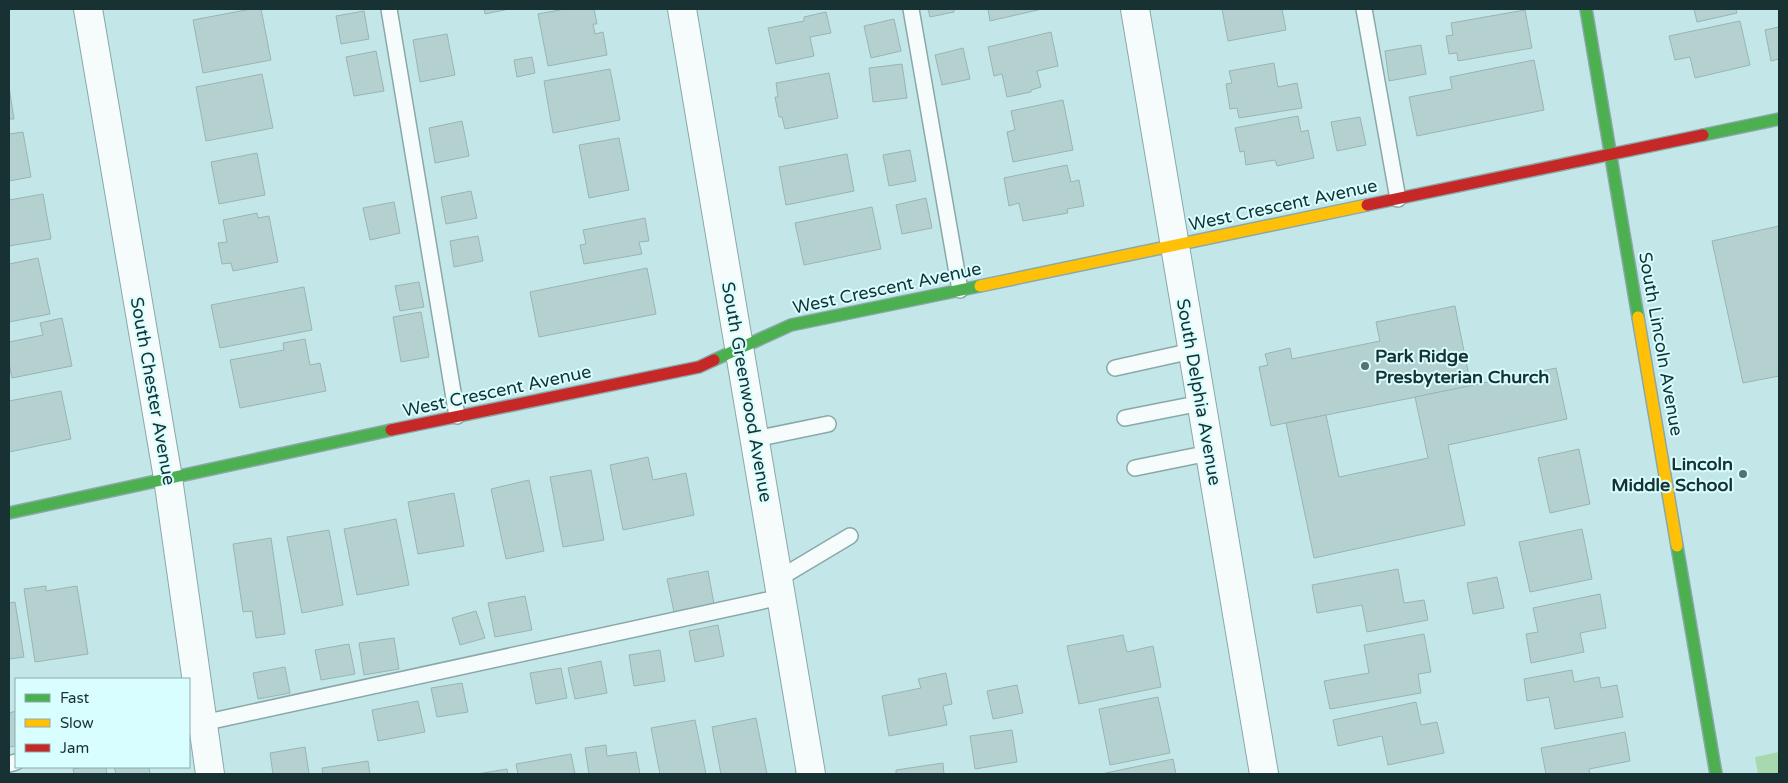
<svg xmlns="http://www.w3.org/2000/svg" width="1788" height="783" font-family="'Varela Round',sans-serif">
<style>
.green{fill:#a8d8ae}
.building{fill:#b5d1cf;stroke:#99b4b3}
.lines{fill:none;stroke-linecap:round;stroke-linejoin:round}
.lane-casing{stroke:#8ba8a9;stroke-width:18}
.street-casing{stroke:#8ba8a9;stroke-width:30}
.fast-casing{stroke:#8ba8a9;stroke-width:14}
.slow-casing{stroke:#8ba8a9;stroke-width:14}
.jam-casing{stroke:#8ba8a9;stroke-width:14}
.lane{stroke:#f6fbfc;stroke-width:15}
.street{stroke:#f6fbfc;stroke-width:28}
.fast{stroke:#4caf50;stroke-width:11}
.slow{stroke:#ffc107;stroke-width:11}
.jam{stroke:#c62828;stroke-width:11}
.poi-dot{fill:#547173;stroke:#d8feff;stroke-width:2}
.labels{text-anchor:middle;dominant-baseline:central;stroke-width:4;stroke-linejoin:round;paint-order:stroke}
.street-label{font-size:18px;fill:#183233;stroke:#d8feff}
.poi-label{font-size:18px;font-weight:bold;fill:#183233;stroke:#d8feff;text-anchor:start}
</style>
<rect width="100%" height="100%" fill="#c3e7e9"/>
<!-- green -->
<path class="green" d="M1779,752V774H1758L1755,757Z"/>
<!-- building -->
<g class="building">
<path d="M251,9H261L271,60L203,73L193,20Z"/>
<path d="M484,9H509L485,14Z"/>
<path d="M565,9H594L597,24H593L595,34L603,32L607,55L548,66L538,14Z"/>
<path d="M928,9H954V12L930,17Z"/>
<path d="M988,9H1042L990,21Z"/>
<path d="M1222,9H1282L1286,30L1228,41Z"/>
<path d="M1694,9H1736L1737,13L1697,22Z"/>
<path d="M1525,10L1532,48L1458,61L1457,53L1449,54L1446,36L1453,35L1451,23Z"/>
<path d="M364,11L369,39L341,44L336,16Z"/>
<path d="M826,12L831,33L810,37L814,56L776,64L768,28L804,21V17Z"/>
<path d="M894,19L901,51L871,58L864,26Z"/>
<path d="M1740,21L1750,65L1695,78L1690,57L1675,60L1669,36Z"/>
<path d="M1779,27V59L1771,61L1765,30Z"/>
<path d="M1051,32L1058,66L1037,71L1041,87L1031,90V92L1007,97L1002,74L994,76L988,47Z"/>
<path d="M447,34L455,75L420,82L413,40Z"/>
<path d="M1421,45L1426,74L1389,81L1385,51Z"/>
<path d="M963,48L970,79L942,85L935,55Z"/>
<path d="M376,51L384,91L354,96L346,57Z"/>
<path d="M532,57L535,73L517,77L514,60Z"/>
<path d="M1534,60L1544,110L1417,136L1409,97L1452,89L1450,77Z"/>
<path d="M1274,63L1278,87L1297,83L1302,108L1239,118L1237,108L1230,109L1226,84L1232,83L1229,71Z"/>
<path d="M902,64L907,98L873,102L869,68Z"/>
<path d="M610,69L620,120L553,133L544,81Z"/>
<path d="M829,73L838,118L785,129L782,117H779L775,97H778L776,83Z"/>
<path d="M262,74L273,128L206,141L196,87Z"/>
<path d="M9,87L14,119H9Z"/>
<path d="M1063,100L1073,150L1013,162L1007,132L1015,130L1011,111Z"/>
<path d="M1298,116L1301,132L1308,130L1314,158L1277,166L1275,160L1246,165L1244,151L1240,152L1235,128Z"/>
<path d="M1360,117L1366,145L1337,151L1331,122Z"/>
<path d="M462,121L469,156L435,163L429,128Z"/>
<path d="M23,132L31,177L9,181V134Z"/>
<path d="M619,138L629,190L589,198L579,145Z"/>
<path d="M910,150L916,181L889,186L883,155Z"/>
<path d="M257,153L265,195L219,204L211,162Z"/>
<path d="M847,154L854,191L786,205L779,167Z"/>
<path d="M1067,165L1071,182L1079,180L1084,206L1067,209L1068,213L1023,221L1019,203L1009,206L1004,178Z"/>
<path d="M471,191L477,218L446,224L441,197Z"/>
<path d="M43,194L51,239L9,246V200Z"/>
<path d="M926,198L932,228L902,234L896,205Z"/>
<path d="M394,202L400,233L370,240L363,208Z"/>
<path d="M872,207L881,249L804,265L795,223Z"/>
<path d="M257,213L258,218L269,216L278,262L233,271L231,263L222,264L218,243L227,242L223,220Z"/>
<path d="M645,218L649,241L639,242L642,254L584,264L580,245L586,244L583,230Z"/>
<path d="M1779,226V376L1743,383L1712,241Z"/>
<path d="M478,236L483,261L454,267L450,241Z"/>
<path d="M38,258L50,314L9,322V264Z"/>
<path d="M647,268L656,314L539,337L530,292Z"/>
<path d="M419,282L424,307L400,311L395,286Z"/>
<path d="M304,287L312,330L220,348L211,305Z"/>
<path d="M1455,306L1471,386L1271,426L1259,367L1268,365L1265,354L1290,348L1292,359L1380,341L1376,322Z"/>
<path d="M421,312L429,357L401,362L393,317Z"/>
<path d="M62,318L72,366L12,378L9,363V342L43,335L40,323Z"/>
<path d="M305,339L310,365L320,363L326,391L240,408L230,360L284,350L283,343Z"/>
<path d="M1556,368L1567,419L1448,445L1465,525L1314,558L1286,423L1326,415L1339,477L1428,458L1415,397Z"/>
<path d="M61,391L71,439L9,452V401Z"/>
<path d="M1579,449L1590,504L1550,513L1538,458Z"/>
<path d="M648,457L653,480L686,473L694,515L623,530L610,465Z"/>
<path d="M591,470L604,540L563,547L550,477Z"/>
<path d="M529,480L544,551L506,559L491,489Z"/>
<path d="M454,493L464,546L418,554L408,502Z"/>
<path d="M396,519L409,585L357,595L344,529Z"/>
<path d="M1582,529L1592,579L1530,592L1519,542Z"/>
<path d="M329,530L343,605L302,613L287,537Z"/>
<path d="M271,538L285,634L256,638L252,611L243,612L233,544Z"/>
<path d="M1398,569L1404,603L1424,600L1428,620L1367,632L1362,605L1317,613L1312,585Z"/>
<path d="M708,571L714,604L674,612L667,579Z"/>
<path d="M1497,577L1504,608L1473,614L1467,583Z"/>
<path d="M46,586V591L77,586L88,654L35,662L24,589Z"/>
<path d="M1600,594L1606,628L1580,633L1584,652L1531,663L1526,634L1538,632L1533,608Z"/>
<path d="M525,596L532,630L495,637L488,603Z"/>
<path d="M15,602L24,657L9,659V603Z"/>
<path d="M476,611L485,638L460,645L452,618Z"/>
<path d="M718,625L724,656L695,662L689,631Z"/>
<path d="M1424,634L1431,672L1418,674L1421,693L1330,709L1324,681L1369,673L1364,645Z"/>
<path d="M1123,635L1127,652L1153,646L1161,687L1079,704L1067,646Z"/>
<path d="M394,638L399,669L364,675L359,643Z"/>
<path d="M349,644L355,674L321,680L315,650Z"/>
<path d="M660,650L665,681L634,686L629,655Z"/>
<path d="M601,661L607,693L575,699L568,668Z"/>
<path d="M285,667L290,693L258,699L253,673Z"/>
<path d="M561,668L567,698L536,704L530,673Z"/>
<path d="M1572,670L1574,682L1599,677L1601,688L1617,685L1623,717L1555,729L1549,697L1527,701L1524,679Z"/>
<path d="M946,673L952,704L943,706L947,725L889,736L882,696L921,688L918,679Z"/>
<path d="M462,683L468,712L437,717L431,688Z"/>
<path d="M1017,685L1023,713L993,719L987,691Z"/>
<path d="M1158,697L1170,753L1110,765L1099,709Z"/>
<path d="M418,701L425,732L378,741L372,710Z"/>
<path d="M1416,702L1421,725L1437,722L1444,753L1388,765L1382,736L1338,746L1333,720Z"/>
<path d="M16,711V746L9,747V713Z"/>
<path d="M756,718L767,774H721L712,727Z"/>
<path d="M695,720L706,774H660L651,728Z"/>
<path d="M1012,730L1017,762L975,769L970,736Z"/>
<path d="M1625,732L1630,761L1589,769L1590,774H1546L1541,748Z"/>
<path d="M606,745L607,756L636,752L640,774H589L585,748Z"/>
<path d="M305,747L309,774H273L270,753Z"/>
<path d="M571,754L575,774H518L516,764Z"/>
<path d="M1173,759L1176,774H1101Z"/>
<path d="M368,761L370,774H323L322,768Z"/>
<path d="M943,763L944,774H896V770Z"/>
<path d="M84,767H106L107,774H74L73,769Z"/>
<path d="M114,767H149L150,774H116Z"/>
<path d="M507,769L508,774H477Z"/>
</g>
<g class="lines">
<defs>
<g id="lane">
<path d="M389,9L457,416"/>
<path d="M911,9L960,290"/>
<path d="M1364,9L1398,199"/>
<path d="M1115,368L1192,351"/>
<path d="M1125,418L1201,403"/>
<path d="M755,439L828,424"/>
<path d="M1135,468L1209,453"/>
<path d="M778,579L850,536"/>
<path d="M189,726L781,597"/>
<path d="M9,764L16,762"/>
</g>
<g id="street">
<path d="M88,9L168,478L210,774"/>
<path d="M682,9L811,774"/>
<path d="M1135,9L1264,774"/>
</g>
<g id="fast">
<path d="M1586,9L1638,317"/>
<path d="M1703,135L1779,119"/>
<path d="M714,360L791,325L980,286"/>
<path d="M9,513L391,430"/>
<path d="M1677,546L1716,774"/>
</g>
<g id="slow">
<path d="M980,286L1367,205"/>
<path d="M1638,317L1677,546"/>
</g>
<g id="jam">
<path d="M1367,205L1703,135"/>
<path d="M391,430L699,367L714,360"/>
</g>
</defs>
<!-- lane casing -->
<use href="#lane" class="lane-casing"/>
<!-- street casing -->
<use href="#street" class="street-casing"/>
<!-- fast casing -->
<use href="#fast" class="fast-casing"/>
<!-- slow casing -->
<use href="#slow" class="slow-casing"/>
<!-- jam casing -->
<use href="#jam" class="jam-casing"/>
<!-- lane -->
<use href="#lane" class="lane"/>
<!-- street -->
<use href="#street" class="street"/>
<!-- fast -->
<use href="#fast" class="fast"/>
<!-- slow -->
<use href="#slow" class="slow"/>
<!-- jam -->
<use href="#jam" class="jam"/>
</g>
<!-- markers -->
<g class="poi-dot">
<circle cx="1365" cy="366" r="5"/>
<circle cx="1743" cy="474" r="5"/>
</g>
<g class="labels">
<!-- street labels -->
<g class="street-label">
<text transform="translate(1283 205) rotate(-12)">West Crescent Avenue</text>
<text transform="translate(887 288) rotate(-12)">West Crescent Avenue</text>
<text transform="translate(1661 344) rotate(80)">South Lincoln Avenue</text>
<text transform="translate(153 391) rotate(80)">South Chester Avenue</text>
<text transform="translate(497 391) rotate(-12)">West Crescent Avenue</text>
<text transform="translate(747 392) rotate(80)">South Greenwood Avenue</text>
<text transform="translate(1199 392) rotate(80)">South Delphia Avenue</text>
</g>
<!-- poi labels -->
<g class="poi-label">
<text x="1375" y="356">Park Ridge<tspan x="1375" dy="21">Presbyterian Church</tspan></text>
<text x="1733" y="464" text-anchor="end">Lincoln<tspan x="1733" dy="21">Middle School</tspan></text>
</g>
</g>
<!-- border -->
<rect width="1788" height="783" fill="none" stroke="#183233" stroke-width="20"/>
<!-- legend -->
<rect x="15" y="678" width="175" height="90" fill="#d8feff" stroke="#8bacad"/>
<rect x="25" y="694" width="25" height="8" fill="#4caf50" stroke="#8bacad"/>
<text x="60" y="703" font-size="15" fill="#183233">Fast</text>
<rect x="25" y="719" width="25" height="8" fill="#ffc107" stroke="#8bacad"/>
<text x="60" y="728" font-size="15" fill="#183233">Slow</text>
<rect x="25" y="744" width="25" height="8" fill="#c62828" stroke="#8bacad"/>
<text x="60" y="753" font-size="15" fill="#183233">Jam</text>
</svg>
